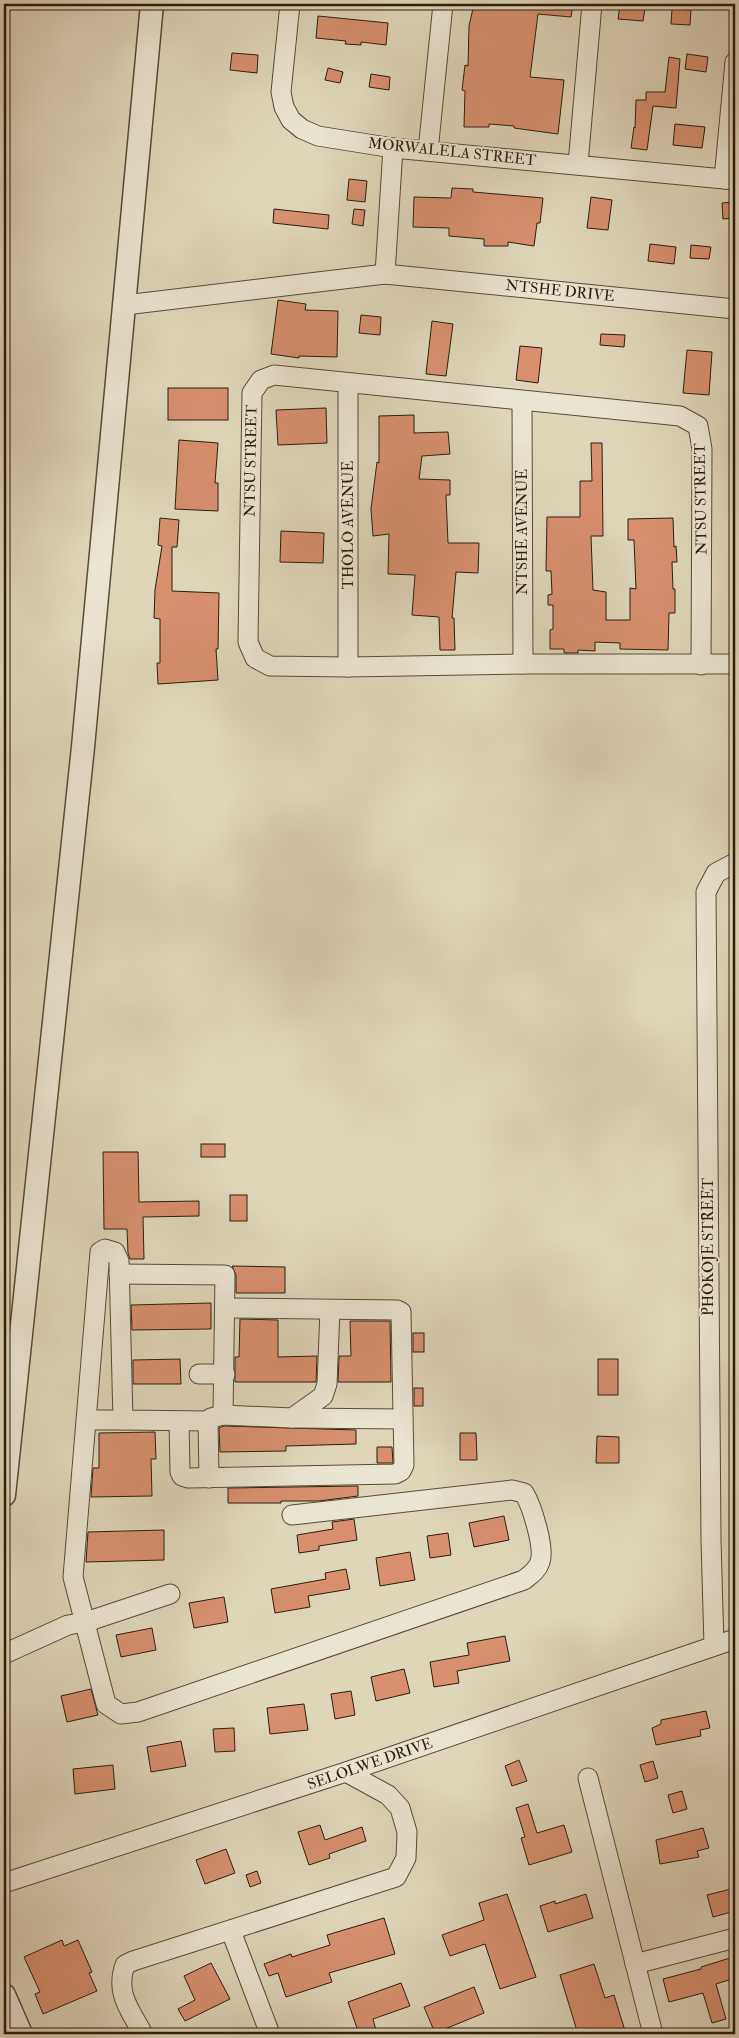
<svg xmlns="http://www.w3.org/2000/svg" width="739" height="2038" font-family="'IM FELL Double Pica',serif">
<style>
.building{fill:#d8906f;stroke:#2b1d0c}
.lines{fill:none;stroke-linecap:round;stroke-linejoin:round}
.minor-casing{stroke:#584b38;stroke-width:21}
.tertiary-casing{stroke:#584b38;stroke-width:25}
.minor{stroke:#eae4d2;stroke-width:19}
.tertiary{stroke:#eae4d2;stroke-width:22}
.labels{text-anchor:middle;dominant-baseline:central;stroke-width:4;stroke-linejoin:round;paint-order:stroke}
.street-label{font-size:15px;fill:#2b1d0c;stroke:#eae4d2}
</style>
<rect width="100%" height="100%" fill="#dfd6ba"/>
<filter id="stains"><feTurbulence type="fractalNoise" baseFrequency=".004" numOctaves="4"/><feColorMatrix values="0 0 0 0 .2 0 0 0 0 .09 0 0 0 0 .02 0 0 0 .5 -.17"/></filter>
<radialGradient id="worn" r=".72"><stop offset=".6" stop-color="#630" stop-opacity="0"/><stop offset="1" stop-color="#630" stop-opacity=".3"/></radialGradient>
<!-- building -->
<g class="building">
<path d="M474,4H573L571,17L538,14L530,77L564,80L558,134L514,128V126L489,124V127H464L465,91L462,90L465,65L468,66L469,26Z"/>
<path d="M620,5L645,8L643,21L618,19Z"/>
<path d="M672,9L691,10L690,25L671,24Z"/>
<path d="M318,16L388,23L386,45L361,42V45L345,44L346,41L316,38Z"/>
<path d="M232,53L258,55L257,73L230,70Z"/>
<path d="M687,54L708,57L706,72L685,69Z"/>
<path d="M669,57L680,59L676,108L653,106L647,150L631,148L634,127L635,128L636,100H646V92H665Z"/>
<path d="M328,68L343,72L340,83L325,80Z"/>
<path d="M371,74L390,77L389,90L369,87Z"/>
<path d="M675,124L705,127L702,148L673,145Z"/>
<path d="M349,179L367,181L365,202L347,200Z"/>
<path d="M452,188L473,189V192L543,198L540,223H537L534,246L508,242V246H484V239L449,236V228L413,227L414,197L451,198Z"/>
<path d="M591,197L612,200L608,230L587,228Z"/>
<path d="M735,202V218L723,219L722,203Z"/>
<path d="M274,209L329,215L328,229L273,223Z"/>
<path d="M354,209L365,210L363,226L352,224Z"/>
<path d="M650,244L676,247L674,264L648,261Z"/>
<path d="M691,245L711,247L709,259L690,258Z"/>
<path d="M278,300L306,304L305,310L338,311L337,357L299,356V358L271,354Z"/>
<path d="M361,315L381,317L380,335L359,333Z"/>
<path d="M432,321L453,324L446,376L426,374Z"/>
<path d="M601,334L625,335L624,347L600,345Z"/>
<path d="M520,346L542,348L538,383L516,380Z"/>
<path d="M687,350L712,352L709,395L683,393Z"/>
<rect x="168" y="388" width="60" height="32"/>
<path d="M326,408L327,443L278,445L276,410Z"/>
<path d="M414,415V433L448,432L450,454L422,456L419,479L450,480V495H446L448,543H479L478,573L456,572L452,618H454L455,650H440L439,617L412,615L415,575L388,574L389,534L373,536L371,509L377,462L379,463V416Z"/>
<path d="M179,440L218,443L215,483H218V511L175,509Z"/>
<path d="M591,443H602L603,536H591L593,590L606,592V620H630V588L636,589L634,540H628V519L673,518L674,547L676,546L677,562H672L673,589H675V613H669L668,650L620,649V643L595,642V651L578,650V653H564V649H550V630L553,629V605H548V595L552,594L551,571H546L547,517H580V481H592Z"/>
<path d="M160,518L179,520L177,547H172V591L219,593L218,649H216L218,680L158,684L157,663H160V619L154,618L155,590L162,546L158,545Z"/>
<path d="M281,531L324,533L323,563L280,562Z"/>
<rect x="201" y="1144" width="24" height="13"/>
<path d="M103,1152H138L139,1202L199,1201V1216L143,1217L144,1259H130L128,1253L127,1229H104Z"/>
<rect x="230" y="1195" width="17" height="26"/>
<path d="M232,1266L285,1267V1293H236V1275Z"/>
<path d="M211,1303V1329L132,1330L131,1305Z"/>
<path d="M240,1319L278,1320V1357L317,1356L316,1382H235V1357H239Z"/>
<path d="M350,1321H390L391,1382H338L339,1356H351Z"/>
<rect x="413" y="1333" width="11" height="19"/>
<path d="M180,1359L181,1384H133V1360Z"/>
<rect x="598" y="1359" width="20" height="36"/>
<rect x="414" y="1388" width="9" height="18"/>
<path d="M224,1426L356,1430V1444L286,1446V1451L220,1452L219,1428Z"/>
<path d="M155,1432L156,1459H151L152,1496L91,1497L93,1468H99V1433Z"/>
<path d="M460,1433H476L477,1460H460Z"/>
<path d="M597,1436L619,1437V1463H596Z"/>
<path d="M377,1447H392L393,1463H377Z"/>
<path d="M358,1486V1496L319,1501H281V1503H228V1488Z"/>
<path d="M504,1516L509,1540L474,1547L469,1523Z"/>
<path d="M354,1519L357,1540L319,1546V1550L299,1553L297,1535L333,1529L332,1522Z"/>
<path d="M164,1530V1560L86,1562L88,1532Z"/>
<path d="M448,1533L451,1555L430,1558L427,1536Z"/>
<path d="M410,1552L415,1580L380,1586L376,1558Z"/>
<path d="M346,1569L350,1589L308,1596L310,1607L275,1613L271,1589L326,1579L325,1573Z"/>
<path d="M224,1597L228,1622L194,1628L189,1603Z"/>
<path d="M152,1628L156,1650L121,1657L116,1635Z"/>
<path d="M505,1636L510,1661L457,1671L459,1683L434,1687L430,1662L469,1655L467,1643Z"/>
<path d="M404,1669L410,1693L376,1701L371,1677Z"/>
<path d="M91,1689L98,1715L67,1722L61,1696Z"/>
<path d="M351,1691L355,1715L335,1719L331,1694Z"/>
<path d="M304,1704L308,1730L270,1734L267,1708Z"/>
<path d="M706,1711L710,1728L700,1730L701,1736L656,1745L652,1728L661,1724V1720Z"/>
<path d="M234,1728L235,1751L215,1752L213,1729Z"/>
<path d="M181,1741L186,1766L151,1772L147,1747Z"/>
<path d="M519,1760L527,1781L512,1786L505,1766Z"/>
<path d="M653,1761L658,1778L645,1782L640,1765Z"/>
<path d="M113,1765L115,1789L75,1794L73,1769Z"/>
<path d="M682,1791L687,1809L673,1813L668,1795Z"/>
<path d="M528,1804L537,1833L564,1825L572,1852L529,1865L521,1838L525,1837L516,1808Z"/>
<path d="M320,1825L325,1840L362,1827L366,1841L329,1854L330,1858L309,1865L298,1832Z"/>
<path d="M703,1828L709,1848L697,1851L699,1857L660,1864L656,1840Z"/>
<path d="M226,1849L235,1873L205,1884L196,1860Z"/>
<path d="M257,1871L261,1883L250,1887L246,1875Z"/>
<path d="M735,1888V1911L713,1917L707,1895Z"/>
<path d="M507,1894L536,1977L500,1989L485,1944L450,1956L442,1935L484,1920L479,1903Z"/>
<path d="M586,1894L593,1918L548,1932L540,1906L555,1901V1904Z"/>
<path d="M384,1918L395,1954L329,1973L332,1982L286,1997L278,1973L269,1976L264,1964L291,1954L292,1957L330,1945L327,1935Z"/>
<path d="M62,1940L64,1946L78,1940L92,1972L89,1973L97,1991L43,2014L35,1994L40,1992L24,1957Z"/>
<path d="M730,1958L735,1978L716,1984L726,2019L712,2023L703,1993L669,2002L663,1979L701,1969V1967Z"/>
<path d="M211,1963L230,1999L185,2021L178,2009L195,2000L184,1976Z"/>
<path d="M594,1964L605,1998L614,1995L626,2034H578L560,1975Z"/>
<path d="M401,1983L410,2006L373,2019L377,2034H359L348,2002Z"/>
<path d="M474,1987L484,2013L435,2033L424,2007Z"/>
</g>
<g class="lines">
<defs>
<g id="minor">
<path d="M290,4L281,92L284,107L291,120L302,129L318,136L393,148L735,180"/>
<path d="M428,151L443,4"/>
<path d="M578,164L592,4"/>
<path d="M724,179L735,62"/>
<path d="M385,274L393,148"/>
<path d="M125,305L385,274L735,309"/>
<path d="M522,401L523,664"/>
<path d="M701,665L702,449L698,426L680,416L274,375L261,380L252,393L248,642L255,658L270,666L348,667L523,664H735"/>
<path d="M348,667V383"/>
<path d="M119,1274L225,1275L223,1415"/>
<path d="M199,1374H225"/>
<path d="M292,1418L323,1396L327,1384L330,1310"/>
<path d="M87,1420H123"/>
<path d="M179,1421L180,1472L182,1476L188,1478L395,1474L401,1471L404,1465L401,1312L397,1310L225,1308"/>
<path d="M208,1421L123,1420L119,1261L115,1252L105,1249L100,1252L73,1577L106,1704L121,1714L138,1712L524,1580C530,1575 537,1571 540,1562C545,1548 532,1506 524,1493L512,1490L292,1515"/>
<path d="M209,1478L208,1421L211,1418L223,1415L292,1418L403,1419"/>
<path d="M714,1646L711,1540L706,892L716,873L735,863"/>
<path d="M4,1654L68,1625L86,1622L170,1594"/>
<path d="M588,1778L653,2034"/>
<path d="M4,1883L346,1772L735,1639"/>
<path d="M231,1931L270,2034"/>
<path d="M635,1964L735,1938"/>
<path d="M143,2034C130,2010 115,1993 125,1965L133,1961L396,1877L406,1858L407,1832L400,1808L388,1795L346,1772"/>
</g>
<g id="tertiary">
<path d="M4,1495L83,747L152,4"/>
<path d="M4,1995L21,2034"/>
</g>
</defs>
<!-- minor casing -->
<use href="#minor" class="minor-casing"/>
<!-- tertiary casing -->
<use href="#tertiary" class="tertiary-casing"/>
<!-- minor -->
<use href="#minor" class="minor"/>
<!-- tertiary -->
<use href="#tertiary" class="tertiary"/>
</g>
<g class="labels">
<!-- street labels -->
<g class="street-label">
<text transform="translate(452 152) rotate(6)">MORWALELA STREET</text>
<text transform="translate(560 291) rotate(6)">NTSHE DRIVE</text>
<text transform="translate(251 461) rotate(-89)">NTSU STREET</text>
<text transform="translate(701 499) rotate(-91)">NTSU STREET</text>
<text transform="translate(348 525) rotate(-90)">THOLO AVENUE</text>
<text transform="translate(522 532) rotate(-90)">NTSHE AVENUE</text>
<text transform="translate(708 1247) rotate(-90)">PHOKOJE STREET</text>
<text transform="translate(370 1764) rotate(-19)">SELOLWE DRIVE</text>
</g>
</g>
<!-- margin -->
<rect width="739" height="2038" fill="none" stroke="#dfd6ba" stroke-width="20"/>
<rect x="5" y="5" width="729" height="2028" fill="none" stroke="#2b1d0c" stroke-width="2.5"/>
<rect x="10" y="10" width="719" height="2018" fill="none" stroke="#2b1d0c"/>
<rect width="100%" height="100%" filter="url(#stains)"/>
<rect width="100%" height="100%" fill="url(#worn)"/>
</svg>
